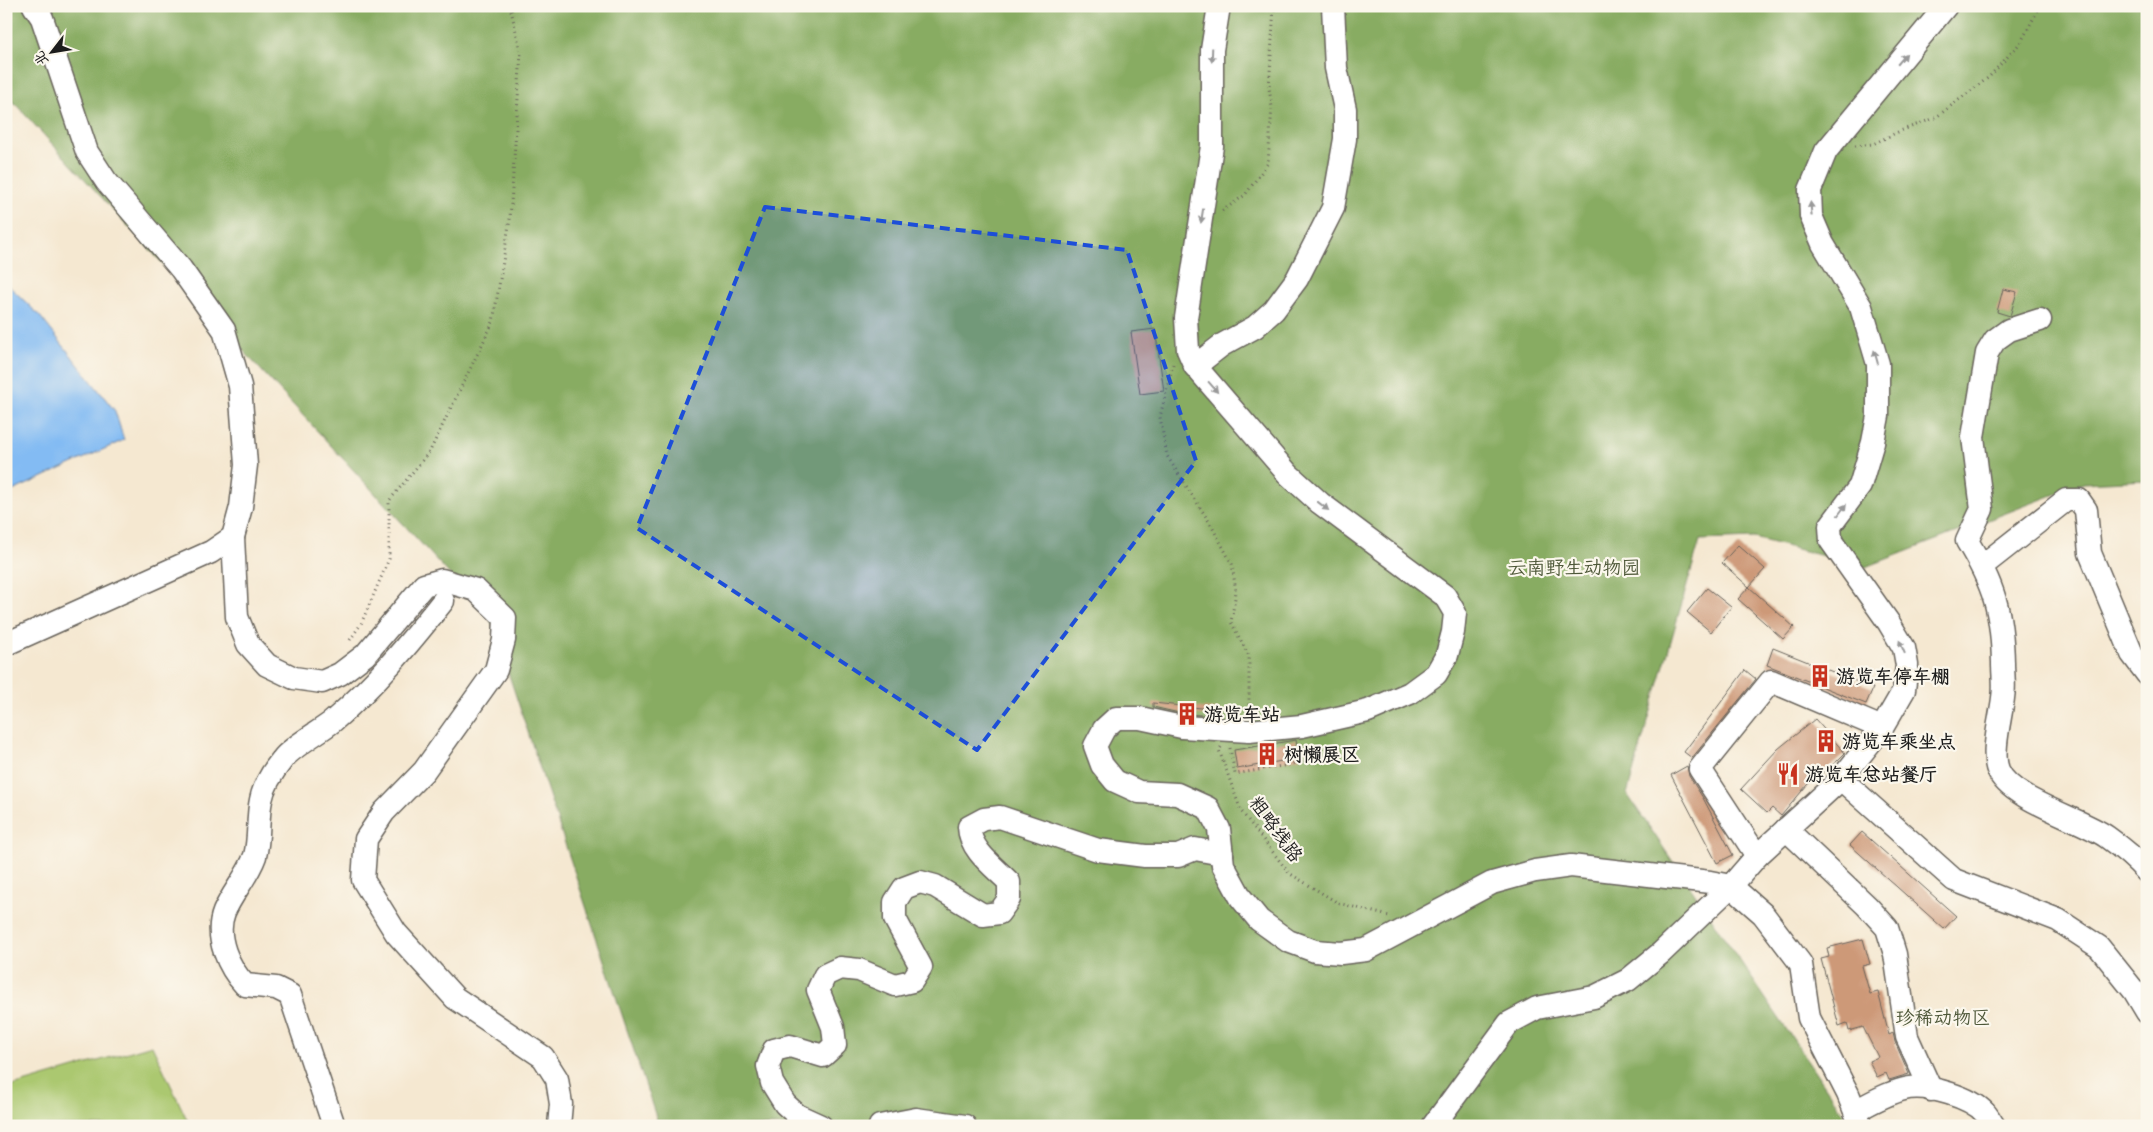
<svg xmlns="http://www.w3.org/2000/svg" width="2153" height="1132" font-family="Sriracha,'LXGW WenKai TC',sans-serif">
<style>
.green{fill:#abc86f;stroke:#647246}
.forest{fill:#88ac62;stroke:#52643f}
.water{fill:#83bbf3;stroke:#506c88}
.building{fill:#cd9978}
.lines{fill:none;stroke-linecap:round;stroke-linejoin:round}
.minor-casing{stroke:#68635b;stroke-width:25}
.path{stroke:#68635b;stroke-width:3;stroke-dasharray:1 4;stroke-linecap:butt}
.minor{stroke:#fff;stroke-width:22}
.oneway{fill:#999}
.marked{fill:#1d4ed8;fill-opacity:0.2;stroke:#1d4ed8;stroke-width:4;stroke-dasharray:10 6;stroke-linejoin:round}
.labels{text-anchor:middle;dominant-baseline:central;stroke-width:4.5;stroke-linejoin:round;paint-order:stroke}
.park-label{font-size:19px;fill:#4e5839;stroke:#fbf7ec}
.poi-label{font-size:19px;font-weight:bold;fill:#1c1c1c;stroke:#fbf7ec;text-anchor:start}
.street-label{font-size:19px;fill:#1c1c1c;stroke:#fbf7ec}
</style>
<rect width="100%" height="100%" fill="#fbf7ec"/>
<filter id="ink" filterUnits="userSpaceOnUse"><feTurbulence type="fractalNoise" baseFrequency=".02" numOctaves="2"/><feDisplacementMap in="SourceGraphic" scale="10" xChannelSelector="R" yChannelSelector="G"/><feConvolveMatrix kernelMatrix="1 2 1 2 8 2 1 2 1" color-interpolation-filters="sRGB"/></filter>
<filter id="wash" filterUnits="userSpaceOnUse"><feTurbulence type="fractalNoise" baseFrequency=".0096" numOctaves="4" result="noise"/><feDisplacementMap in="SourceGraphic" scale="20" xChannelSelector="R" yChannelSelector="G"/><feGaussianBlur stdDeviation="1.12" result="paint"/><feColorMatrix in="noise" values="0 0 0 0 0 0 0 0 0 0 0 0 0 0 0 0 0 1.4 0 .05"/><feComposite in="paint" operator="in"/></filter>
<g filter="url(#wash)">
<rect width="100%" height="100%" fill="#f5e8d1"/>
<!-- green -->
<path class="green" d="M152,1045L190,1126H6V1088Z"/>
<!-- forest -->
<path class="forest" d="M6,6H2147V480L2084,483L1866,567L1754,538L1700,540L1627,794L1852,1126H659L490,618L6,94Z"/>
<!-- water -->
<path class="water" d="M6,283L39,315L115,411L124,440L6,494Z"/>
<g id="blocks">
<!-- building -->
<g class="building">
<path d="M2003,289L2017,292L2010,316L1997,312Z"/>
<path d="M1155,329L1164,391L1140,394L1131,332Z"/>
<path d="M1738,545L1765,569L1749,587L1722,563Z"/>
<path d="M1749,587L1794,627L1783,639L1738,599Z"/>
<path d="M1707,588L1731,607L1711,632L1687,612Z"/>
<path d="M1773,648L1873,688L1866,704L1767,665Z"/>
<path d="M1745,670L1756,679L1692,758L1684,752Z"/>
<path d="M1153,703L1221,710V716L1184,714L1153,707Z"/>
<path d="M1815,719L1845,753L1836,762L1807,785L1781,816L1772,808L1767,813L1741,789L1778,749Z"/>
<path d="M1296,740L1299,758L1237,769L1234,750Z"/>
<path d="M1687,766L1689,776L1703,798L1733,855L1717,863L1671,775Z"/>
<path d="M1862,832L1956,916L1944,929L1850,845Z"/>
<path d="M1863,939L1870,964L1862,966L1870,994L1878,992L1889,1035L1893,1033L1895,1042L1909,1074L1889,1080L1886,1073L1877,1077L1869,1061L1878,1057L1863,1027L1849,1031L1847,1023L1839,1026L1821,959L1829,957L1827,948Z"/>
</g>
</g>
</g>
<g filter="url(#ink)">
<use href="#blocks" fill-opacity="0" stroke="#68635b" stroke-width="1"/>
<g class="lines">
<defs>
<g id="minor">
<path d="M1219,6L1212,50V146L1186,318L1188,350L1195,366L1288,474L1320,503L1445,596L1455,613L1453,632L1447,655L1436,674L1410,693L1368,711L1302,726L1249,731L1182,727L1140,718H1116L1104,729L1095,746L1102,765L1115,781L1139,792L1177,794L1208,808L1219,829L1223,865L1241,898L1259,920L1288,941L1315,951L1341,953L1366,950L1492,883L1535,871L1571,866L1710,882L1731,886L1763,914L1801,964L1809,1018L1848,1094L1861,1126"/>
<path d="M2040,320L2009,330L1995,340L1987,353L1973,437L1982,509L1967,541C1994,585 2002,612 2003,663C2003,675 2005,687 2003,698C2001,717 1991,752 1998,770C2010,800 2080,818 2107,837C2121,847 2136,859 2147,872"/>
<path d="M1195,366L1222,345L1255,327L1274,310L1297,279L1333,208L1345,139V109L1336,68L1333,6"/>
<path d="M233,537L237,617L248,644L267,665L294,678L322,682L340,674L365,655L424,585L442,580L476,590L505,618L504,640L496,670L424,771L384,812L366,839L363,880L396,933L455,998L543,1057L557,1079L561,1104L559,1126"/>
<path d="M1982,566L2066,500H2079L2086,510L2090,553L2132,654L2147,674"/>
<path d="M6,644L211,552L233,537L241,507L246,465L240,386L224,330L181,269L106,181L87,152L42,18L34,6"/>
<path d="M1841,779L1954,880L2058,920L2099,947L2135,992L2147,1012"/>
<path d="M1786,829L1867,906L1887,928L1895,954L1907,1037L1931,1090"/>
<path d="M1757,856L1700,769L1771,681L1882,728"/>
<path d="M1855,1111C1871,1103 1891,1091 1909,1088C1929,1085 1971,1097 1985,1113C1988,1116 1991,1122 1994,1126"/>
<path d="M334,1126L290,995L276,988L245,985C229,968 214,937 224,912C232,893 248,876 255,856C260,837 257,818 261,800C264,785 273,771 282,760C290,748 321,731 333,721C375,685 409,644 443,601"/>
<path d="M821,1126L797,1115L785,1104L772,1083L768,1066L774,1050L790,1046L823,1056L835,1045L833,1027L818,990L825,975L840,968L859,970L895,985L912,981L921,967L895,919V902L904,888L920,882L935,886L983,915L999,913L1009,899V882C993,866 970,850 969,827L984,819L1000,817L1098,850L1145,856H1178L1195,849L1222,854"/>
<path d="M880,1126L916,1119L965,1126"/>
<path d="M1433,1126L1509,1023L1537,1008L1594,997L1628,980L1661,953L1731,886L1757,856L1841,779L1882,728L1904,690L1907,665L1904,648L1889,623L1831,541L1830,526L1860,486L1873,442L1878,416V364L1861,307L1823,244L1811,216L1810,190L1826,151L1946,6"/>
</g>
</defs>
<!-- minor casing -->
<use href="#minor" class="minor-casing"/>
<!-- path -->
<g class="path">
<path d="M411,6L413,10L426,6"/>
<path d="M1855,146L1873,144L1900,131L1935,118L1989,77L2021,42L2040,6"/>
<path d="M1222,211L1245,195L1268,163L1272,107L1269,88L1274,6"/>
<path d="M1173,364L1160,417L1167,456L1210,523L1232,564L1236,592L1231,622L1249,656V713"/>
<path d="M350,640L361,624L389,559V501L430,451L493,322L510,219L521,53L510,6"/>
<path d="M1221,747L1219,750L1241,811L1289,873L1338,903L1389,916"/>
<path d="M1230,748L1235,774L1306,762L1304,744"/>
</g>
<!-- minor -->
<use href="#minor" class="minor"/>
</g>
<!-- one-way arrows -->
<defs><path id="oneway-solid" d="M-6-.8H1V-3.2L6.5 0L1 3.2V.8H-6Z" transform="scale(1.25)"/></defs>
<g class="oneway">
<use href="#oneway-solid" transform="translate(1212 55) rotate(92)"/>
<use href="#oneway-solid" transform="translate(1902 59) rotate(-50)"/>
<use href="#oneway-solid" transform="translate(1811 209) rotate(-95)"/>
<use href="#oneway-solid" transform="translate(1202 216) rotate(99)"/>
<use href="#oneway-solid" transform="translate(1876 357) rotate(-106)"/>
<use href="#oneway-solid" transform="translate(1213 387) rotate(49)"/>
<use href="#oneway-solid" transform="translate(1323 506) rotate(38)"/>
<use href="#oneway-solid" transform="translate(1842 510) rotate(-53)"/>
<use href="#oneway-solid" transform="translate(1902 647) rotate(-113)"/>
</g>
</g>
<!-- marked area -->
<path class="marked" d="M765,207L1127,250L1196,461L977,750L637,528Z"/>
<!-- icons -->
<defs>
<symbol id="building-bare" viewBox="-9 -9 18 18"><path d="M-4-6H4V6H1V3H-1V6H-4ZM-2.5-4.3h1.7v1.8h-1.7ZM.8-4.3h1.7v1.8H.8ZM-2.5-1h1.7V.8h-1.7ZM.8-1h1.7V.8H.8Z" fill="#c8321e" stroke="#fbf7ec" stroke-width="2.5" paint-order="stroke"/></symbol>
<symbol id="restaurant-bare" viewBox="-9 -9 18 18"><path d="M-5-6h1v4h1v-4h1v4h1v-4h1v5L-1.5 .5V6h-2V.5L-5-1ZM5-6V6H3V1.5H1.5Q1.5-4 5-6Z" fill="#c8321e" stroke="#fbf7ec" stroke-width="2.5" paint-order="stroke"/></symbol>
</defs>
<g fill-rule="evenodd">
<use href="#building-bare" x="1804" y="660" width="32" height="32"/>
<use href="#building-bare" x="1171" y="698" width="32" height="32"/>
<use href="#building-bare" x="1810" y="725" width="32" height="32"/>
<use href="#building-bare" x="1251" y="738" width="32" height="32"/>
<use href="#restaurant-bare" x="1772" y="758" width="32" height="32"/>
</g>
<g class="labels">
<!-- park labels -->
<g class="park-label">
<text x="1574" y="567">云南野生动物园</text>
<text x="1943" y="1017">珍稀动物区</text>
</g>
<!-- poi labels -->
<g class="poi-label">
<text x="1836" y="676">游览车停车棚</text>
<text x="1204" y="714">游览车站</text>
<text x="1842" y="741">游览车乘坐点</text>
<text x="1284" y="754">树懒展区</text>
<text x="1805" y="774">游览车总站餐厅</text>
</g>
<!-- street labels -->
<g class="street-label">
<text transform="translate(1276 829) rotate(54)">粗略线路</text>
</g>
</g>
<!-- margin -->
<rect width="2153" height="1132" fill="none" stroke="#fbf7ec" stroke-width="25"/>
<!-- north arrow -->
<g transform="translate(52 52) rotate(239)" stroke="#fbf7ec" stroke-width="4" paint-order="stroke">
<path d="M0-4L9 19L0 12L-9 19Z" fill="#1c1c1c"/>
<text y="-8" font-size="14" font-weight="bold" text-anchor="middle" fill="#1c1c1c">北</text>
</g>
</svg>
